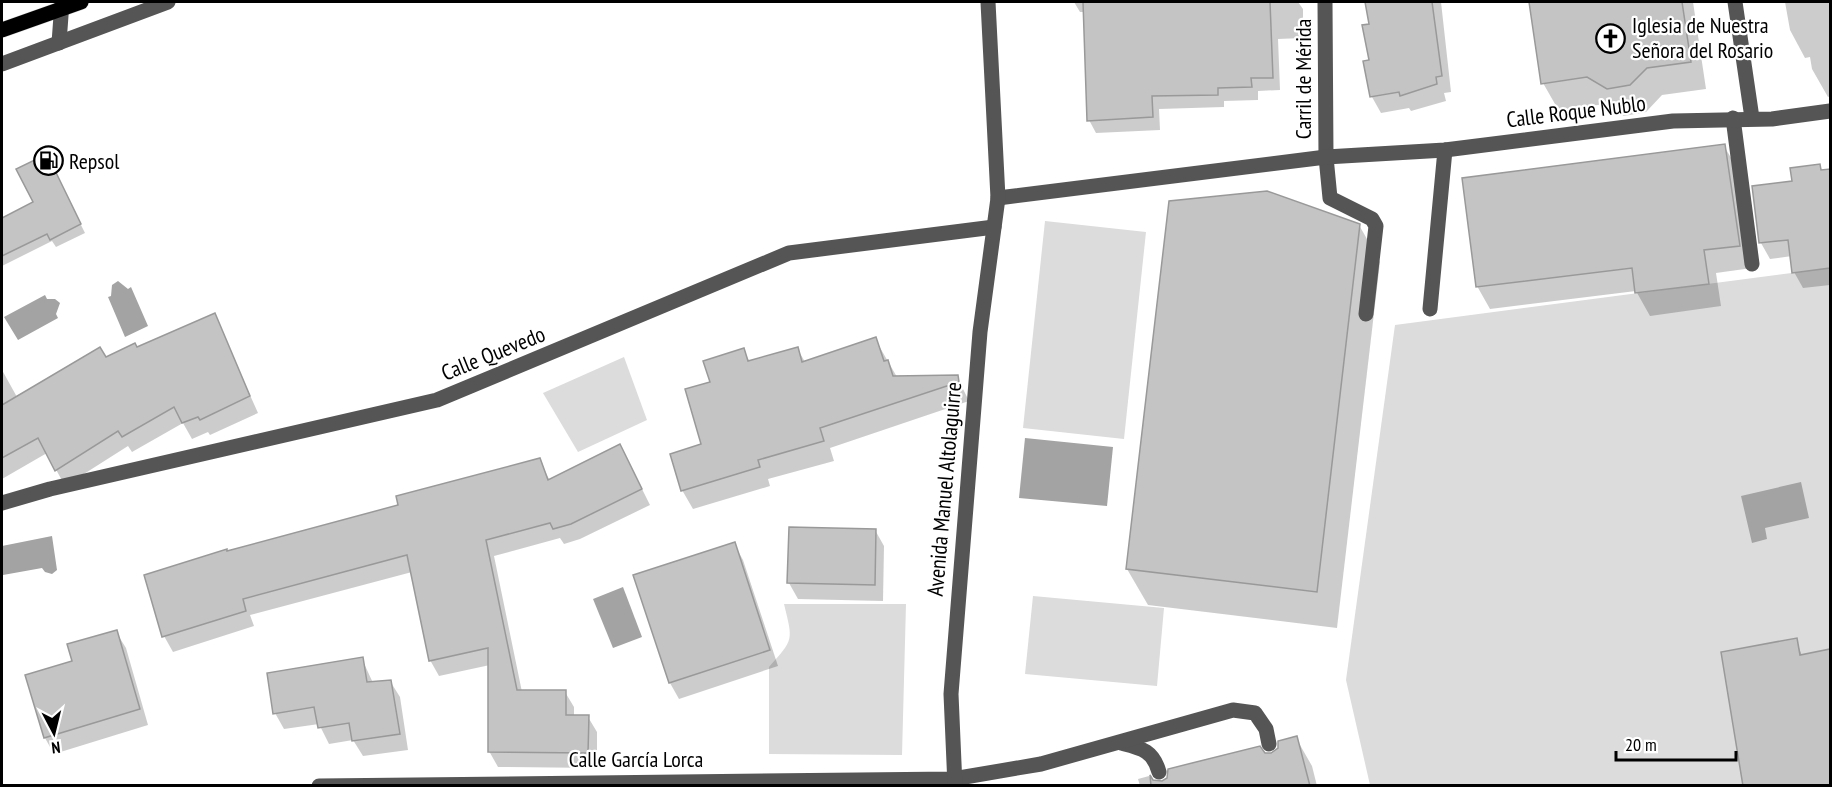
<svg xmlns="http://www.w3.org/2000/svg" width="1832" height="787" font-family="'PT Sans Narrow',sans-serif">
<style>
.green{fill:#dcdcdc}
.water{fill:#a3a3a3}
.shadow{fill:#0003}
.building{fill:#c4c4c4;stroke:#999;stroke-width:1.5}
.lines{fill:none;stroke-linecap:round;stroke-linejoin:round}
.major-casing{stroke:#dbdbdb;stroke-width:16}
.minor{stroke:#555;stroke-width:15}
.major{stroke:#000;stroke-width:15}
.labels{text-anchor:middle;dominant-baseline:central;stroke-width:4.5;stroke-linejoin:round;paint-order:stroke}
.poi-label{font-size:22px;fill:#000;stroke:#fff;text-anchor:start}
.street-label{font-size:22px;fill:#000;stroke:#fff}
</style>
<rect width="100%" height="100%" fill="#fff"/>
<!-- green -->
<g class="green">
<path d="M1045,221L1146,232L1124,439L1023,428Z"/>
<path d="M1830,268V785H1370L1346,680L1395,325Z"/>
<path d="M624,357L647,420L578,452L543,393Z"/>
<path d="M1033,596L1164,608L1157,686L1025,674Z"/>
<path d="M784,604H906L902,755L769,754V667C794,639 793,641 784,604Z"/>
</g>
<!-- water -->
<g class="water">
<path d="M118,281L128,289L131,287L148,326L125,337L108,297L111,296L112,285Z"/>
<path d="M45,295L47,299H55L60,303L56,314L58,318L18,340L4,317Z"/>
<path d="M1025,438L1113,447L1107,506L1019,498Z"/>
<path d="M1801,482L1809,518L1765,528L1767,539L1752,543L1741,496Z"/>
<path d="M52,536L57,570L52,574L45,572L42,568L3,575L2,546Z"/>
<path d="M623,587L642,637L613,648L593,599Z"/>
</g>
<!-- shadow -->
<g class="shadow">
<path d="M1074,2H1298L1303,9V38L1278,39L1280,90L1258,91V100L1224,101V107L1159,109L1160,130L1096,133L1089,120L1085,12H1080Z"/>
<path d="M1366,2H1441L1451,92L1444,93L1446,101L1411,111L1409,108L1381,113L1372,97L1364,63L1371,61V25Z"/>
<path d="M1531,2H1693L1706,89L1662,95L1646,112L1624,116L1604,104L1559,111L1543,83Z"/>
<path d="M1785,2H1830V96L1828,97L1812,69L1810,57L1805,58L1790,30Z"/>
<path d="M1724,146L1737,168L1752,268L1716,273L1721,306L1650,316L1636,291L1490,309L1477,286Z"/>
<path d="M1819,165L1823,171L1830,170V285L1803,288L1794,272L1792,256L1770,259L1761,243L1794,182Z"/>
<path d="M63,189L85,233L56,247L52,241L2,266V219Z"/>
<path d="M1359,225L1380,262L1337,628L1148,605L1127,569Z"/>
<path d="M214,315L258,413L210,435L208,432L192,439L183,423L132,452L128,446L65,486L47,453L2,479V370L17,397Z"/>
<path d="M875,339L897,377H957L969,401L830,448L834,461L768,479L770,486L693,509L682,490L703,445L711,383L743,350L750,362L797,348L805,362Z"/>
<path d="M539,459L550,481L628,461L650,505L580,539L564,544L560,538L494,556L522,692H565L574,707V716L588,717L597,732V768L498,767L489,751L490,665L439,676L430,660L412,572L250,615L254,626L173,652L164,636L227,553L400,506Z"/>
<path d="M875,530L884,546L883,601L798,599L789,583Z"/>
<path d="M734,544L743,560L778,666L679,699L670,683Z"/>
<path d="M116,632L126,648L148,725L54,754L45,738L26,676L74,662Z"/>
<path d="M1796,640L1802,656L1830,651V786H1745L1729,702Z"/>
<path d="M362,659L373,683L390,681L400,697L408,750L363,756L353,740L329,744L319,724L284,729L275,713Z"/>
<path d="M1296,738L1312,766L1317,786H1140L1138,779L1149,776L1152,781L1162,783L1265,754L1272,755Z"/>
</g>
<!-- building -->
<g class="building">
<path d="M1083,2H1270L1273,78H1251L1252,87L1218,88V95L1152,96L1153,117L1087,121Z"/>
<path d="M1365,2H1432L1442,76L1436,77L1437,84L1400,96L1399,92L1370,97L1363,61L1369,60L1362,25L1369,24Z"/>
<path d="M1529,2H1682L1691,62L1647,68L1630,85L1607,89L1587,77L1541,84Z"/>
<path d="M1725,144L1740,246L1704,250L1709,284L1635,293L1632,268L1476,287L1462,178Z"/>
<path d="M47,154L81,224L50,240L47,234L2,256V218L33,202L16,169Z"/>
<path d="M1820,164L1821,170L1830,169V268L1792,273L1788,240L1759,243L1752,186L1792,181L1790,168Z"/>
<path d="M1267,191L1360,224L1317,592L1126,569L1169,201Z"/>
<path d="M215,313L250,396L200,420L198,417L182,423L174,407L122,437L118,431L55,471L38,438L2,458V405L100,347L106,357L135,343L137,347Z"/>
<path d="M876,337L884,361L888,360L893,376L958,375L959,382L820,428L824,441L758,460L760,467L681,491L670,454L701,444L685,389L710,382L703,361L744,348L748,361L798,347L802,362Z"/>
<path d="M620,444L642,489L571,524L553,529L550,523L486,540L517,690H566V715H589L588,753L488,752V648L429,661L407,555L243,599L246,611L162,637L144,575L227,549V551L398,505L396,496L540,458L548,480Z"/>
<path d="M789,527L876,529L875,585L787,583Z"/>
<path d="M735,542L770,650L669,683L633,575Z"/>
<path d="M117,630L140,709L44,738L25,675L72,661L67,644Z"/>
<path d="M1797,638L1800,655L1830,649V786H1743L1721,652Z"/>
<path d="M363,657L367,682L391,680L400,734L352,741L349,723L318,728L314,707L273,714L267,673Z"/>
<path d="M1297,736L1310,786H1151L1150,775L1153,780L1162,781L1167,778L1168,769L1260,746L1265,753H1271L1278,748V741Z"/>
</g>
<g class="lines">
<defs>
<path id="major" d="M2,30L81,2"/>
</defs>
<!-- major casing -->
<use href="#major" class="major-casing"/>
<!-- minor -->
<g class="minor">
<path d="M1325,2L1326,157L1330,198L1372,219L1376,226L1366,314"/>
<path d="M1735,2L1752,118"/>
<path d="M59,43L62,2"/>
<path d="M2,64L168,2"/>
<path d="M1733,118L1752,264"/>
<path d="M998,198L1326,157L1445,150L1673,121L1772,119L1830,111"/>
<path d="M1430,309L1445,150"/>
<path d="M2,503L50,489L437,400L789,253L994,227"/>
<path d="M1121,743C1141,748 1153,750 1159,772"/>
<path d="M319,786L953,779L1041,764L1233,710L1255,713L1266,729L1269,744"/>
<path d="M955,786L951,694L980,332L998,198L988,2"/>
</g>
<!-- major -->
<use href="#major" class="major"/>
</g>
<!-- icons -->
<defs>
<symbol id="church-ring" viewBox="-11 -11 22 22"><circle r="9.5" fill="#fff" stroke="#000" stroke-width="1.5"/><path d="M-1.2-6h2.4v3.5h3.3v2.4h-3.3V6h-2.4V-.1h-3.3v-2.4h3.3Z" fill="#000"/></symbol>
<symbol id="fuel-ring" viewBox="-11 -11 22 22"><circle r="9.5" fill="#fff" stroke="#000" stroke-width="1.5"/><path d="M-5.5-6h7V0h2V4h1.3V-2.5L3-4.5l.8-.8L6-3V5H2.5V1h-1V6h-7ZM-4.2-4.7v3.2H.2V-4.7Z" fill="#000"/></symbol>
</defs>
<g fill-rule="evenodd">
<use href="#church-ring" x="1594" y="22" width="33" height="33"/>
<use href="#fuel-ring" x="32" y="144" width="33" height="33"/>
</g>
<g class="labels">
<!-- poi labels -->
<g class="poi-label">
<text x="1632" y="25">Iglesia de Nuestra<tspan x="1632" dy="25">Señora del Rosario</tspan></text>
<text x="69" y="161">Repsol</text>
</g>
<!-- street labels -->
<g class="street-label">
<text transform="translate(1303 79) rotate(-90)">Carril de Mérida</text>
<text transform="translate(1576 111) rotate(-7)">Calle Roque Nublo</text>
<text transform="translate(493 353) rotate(-22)">Calle Quevedo</text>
<text transform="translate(944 489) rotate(-85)">Avenida Manuel Altolaguirre</text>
<text x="636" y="759">Calle García Lorca</text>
</g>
</g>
<!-- border -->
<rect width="1832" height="787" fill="none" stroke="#000000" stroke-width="6"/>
<!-- north arrow -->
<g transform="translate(54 733) rotate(173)" stroke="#ffffff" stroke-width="4.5" paint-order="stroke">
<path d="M0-4.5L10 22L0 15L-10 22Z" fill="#000000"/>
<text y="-9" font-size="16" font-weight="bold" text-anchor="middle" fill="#000000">N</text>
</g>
<!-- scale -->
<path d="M1616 751v9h120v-9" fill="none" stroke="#000000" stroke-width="3"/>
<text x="1625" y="751" font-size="18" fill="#000000" stroke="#ffffff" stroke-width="4.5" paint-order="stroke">20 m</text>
</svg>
